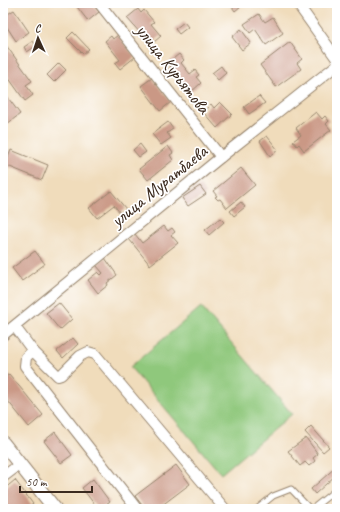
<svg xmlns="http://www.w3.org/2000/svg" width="340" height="512" font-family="Caveat,sans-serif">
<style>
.green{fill:#8fc87b;stroke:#65794c}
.building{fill:#ca9885}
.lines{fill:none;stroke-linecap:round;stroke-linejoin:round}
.service-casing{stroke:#96836c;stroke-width:7}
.minor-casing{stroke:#96836c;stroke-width:12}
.tertiary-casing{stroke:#96836c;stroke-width:15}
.service{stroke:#fff;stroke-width:5}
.minor{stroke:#fff;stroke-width:10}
.tertiary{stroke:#fff;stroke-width:13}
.labels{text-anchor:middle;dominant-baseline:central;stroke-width:3.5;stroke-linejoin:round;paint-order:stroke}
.street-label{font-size:19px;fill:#3b2a1e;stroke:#fff}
</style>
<rect width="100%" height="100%" fill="#fff"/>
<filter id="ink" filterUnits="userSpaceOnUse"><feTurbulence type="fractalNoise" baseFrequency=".025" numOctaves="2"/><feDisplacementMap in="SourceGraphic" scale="8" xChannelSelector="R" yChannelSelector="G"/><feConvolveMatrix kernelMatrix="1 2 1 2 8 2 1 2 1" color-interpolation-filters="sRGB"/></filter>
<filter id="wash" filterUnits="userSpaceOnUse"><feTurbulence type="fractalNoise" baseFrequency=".012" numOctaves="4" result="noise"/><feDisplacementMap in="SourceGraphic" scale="16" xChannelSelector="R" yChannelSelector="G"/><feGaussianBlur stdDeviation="0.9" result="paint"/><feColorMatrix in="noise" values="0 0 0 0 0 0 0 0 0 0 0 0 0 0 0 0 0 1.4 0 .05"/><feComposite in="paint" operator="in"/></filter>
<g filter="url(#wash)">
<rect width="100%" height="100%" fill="#f0dcbb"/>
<!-- green -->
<path class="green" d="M201,307L292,414L221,474L130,367Z"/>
<g id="blocks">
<!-- building -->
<g class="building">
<path d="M74,3H92L99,12L88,21Z"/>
<path d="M229,3H238L241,6L235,11Z"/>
<path d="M138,9L141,13L144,10L154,22L151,24L161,36L154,42L151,39L148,42L127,18Z"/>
<path d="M14,10L29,32L16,41L3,21V17Z"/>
<path d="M259,14L265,22L273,17L283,33L266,45L255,29L250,33L244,24Z"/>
<path d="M184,22L188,27L179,34L175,29Z"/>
<path d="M241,29L251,43L242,50L232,37Z"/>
<path d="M73,32L89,49L83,54L67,38Z"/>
<path d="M118,35L135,57L120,69L115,63L120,60L105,41L111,36L113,39Z"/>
<path d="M3,41L32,81L26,85L33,95L25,101L3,70Z"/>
<path d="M33,41L36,46L27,52L24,47Z"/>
<path d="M290,42L302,59L297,63L301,69L276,87L260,65Z"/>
<path d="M179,54L184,60L181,63L190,74L195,70L199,75L196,77L201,83L190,93L169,69L171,67L168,63Z"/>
<path d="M59,63L66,70L54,82L47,75Z"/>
<path d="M221,66L226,73L218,80L212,73Z"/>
<path d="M152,78L171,102L160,111L141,86Z"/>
<path d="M3,91L20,114L7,124L3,119Z"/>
<path d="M259,96L265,103L249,114L244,107Z"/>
<path d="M220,102L232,114L217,128L203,112L211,104L214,108Z"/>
<path d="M316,112L322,119L325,116L329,121L326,124L331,130L304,151L299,144L297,146L293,141L301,135L296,128Z"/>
<path d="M168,122L173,129L167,133L171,138L161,145L152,134Z"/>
<path d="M267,136L278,150L270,156L260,141Z"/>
<path d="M140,144L146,152L139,157L133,150Z"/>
<path d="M168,146L173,153L170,155L173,160L148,180L139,169Z"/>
<path d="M11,150L48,165L42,180L5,165Z"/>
<path d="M241,168L255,185L227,208L220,199L218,200L215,197L217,196L213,191Z"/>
<path d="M200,186L206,194L188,206L182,198Z"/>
<path d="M111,191L126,209L120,213L114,205L97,218L89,208Z"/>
<path d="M241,202L245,207L234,216L230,211Z"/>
<path d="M220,218L224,222L209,235L205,230Z"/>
<path d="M164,226L168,231L172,228L175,232L171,235L178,243L150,265L129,239L135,234L142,243Z"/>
<path d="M35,251L45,264L22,281L12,268Z"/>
<path d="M105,258L117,275L107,283L108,285L98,293L88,280L98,272L101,275L103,273L96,265Z"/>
<path d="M59,303L72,319L60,330L46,313Z"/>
<path d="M73,338L78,344L63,358L57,351Z"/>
<path d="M9,374L43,415L29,427L3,395V379Z"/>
<path d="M311,426L329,447L323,452L305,432Z"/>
<path d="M55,432L72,455L61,463L44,441Z"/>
<path d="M306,438L318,454L313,458L315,461L309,466L305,462L300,466L288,451Z"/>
<path d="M176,465L190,484L157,509H145L135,496Z"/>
<path d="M337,466V474L315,494L311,489Z"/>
<path d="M93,479L110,502L101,509H98L82,488Z"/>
<path d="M15,480L33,504L27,509H7L3,504V490Z"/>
</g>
</g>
</g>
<g filter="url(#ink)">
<use href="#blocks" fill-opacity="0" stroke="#96836c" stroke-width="1"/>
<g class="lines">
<defs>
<g id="service">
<path d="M257,509L273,496L291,489L310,509"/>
<path d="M312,509L337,489"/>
</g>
<g id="minor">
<path d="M99,3L221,157"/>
<path d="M297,3L337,59"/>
<path d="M15,327L33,351L58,376L61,375L80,356L88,352L95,354L225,509"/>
<path d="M3,335L221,157L337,65"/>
<path d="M33,351L26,357L25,366L137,509"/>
<path d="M3,477L20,464"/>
</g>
<path id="tertiary" d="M3,443L55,509"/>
</defs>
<!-- service casing -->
<use href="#service" class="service-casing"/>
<!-- minor casing -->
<use href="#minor" class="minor-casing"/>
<!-- tertiary casing -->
<use href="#tertiary" class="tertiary-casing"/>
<!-- service -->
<use href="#service" class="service"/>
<!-- minor -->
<use href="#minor" class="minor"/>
<!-- tertiary -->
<use href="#tertiary" class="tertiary"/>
</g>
</g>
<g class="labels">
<!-- street labels -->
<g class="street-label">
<text transform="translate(173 69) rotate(52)">улица Курьятова</text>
<text transform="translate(159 186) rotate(-39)">улица Муратбаева</text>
</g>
</g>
<!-- margin -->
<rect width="340" height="512" fill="none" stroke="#fff" stroke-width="16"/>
<!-- north arrow -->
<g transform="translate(38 38) rotate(357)" stroke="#ffffff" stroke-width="3" paint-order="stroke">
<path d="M0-3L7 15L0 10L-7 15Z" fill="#3b2a1e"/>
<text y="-6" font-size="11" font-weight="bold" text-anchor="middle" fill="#3b2a1e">С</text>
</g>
<!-- scale -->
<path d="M20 486v6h72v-6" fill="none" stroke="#3b2a1e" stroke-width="2"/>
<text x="26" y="486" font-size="12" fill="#3b2a1e" stroke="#ffffff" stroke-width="3" paint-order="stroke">50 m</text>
</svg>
